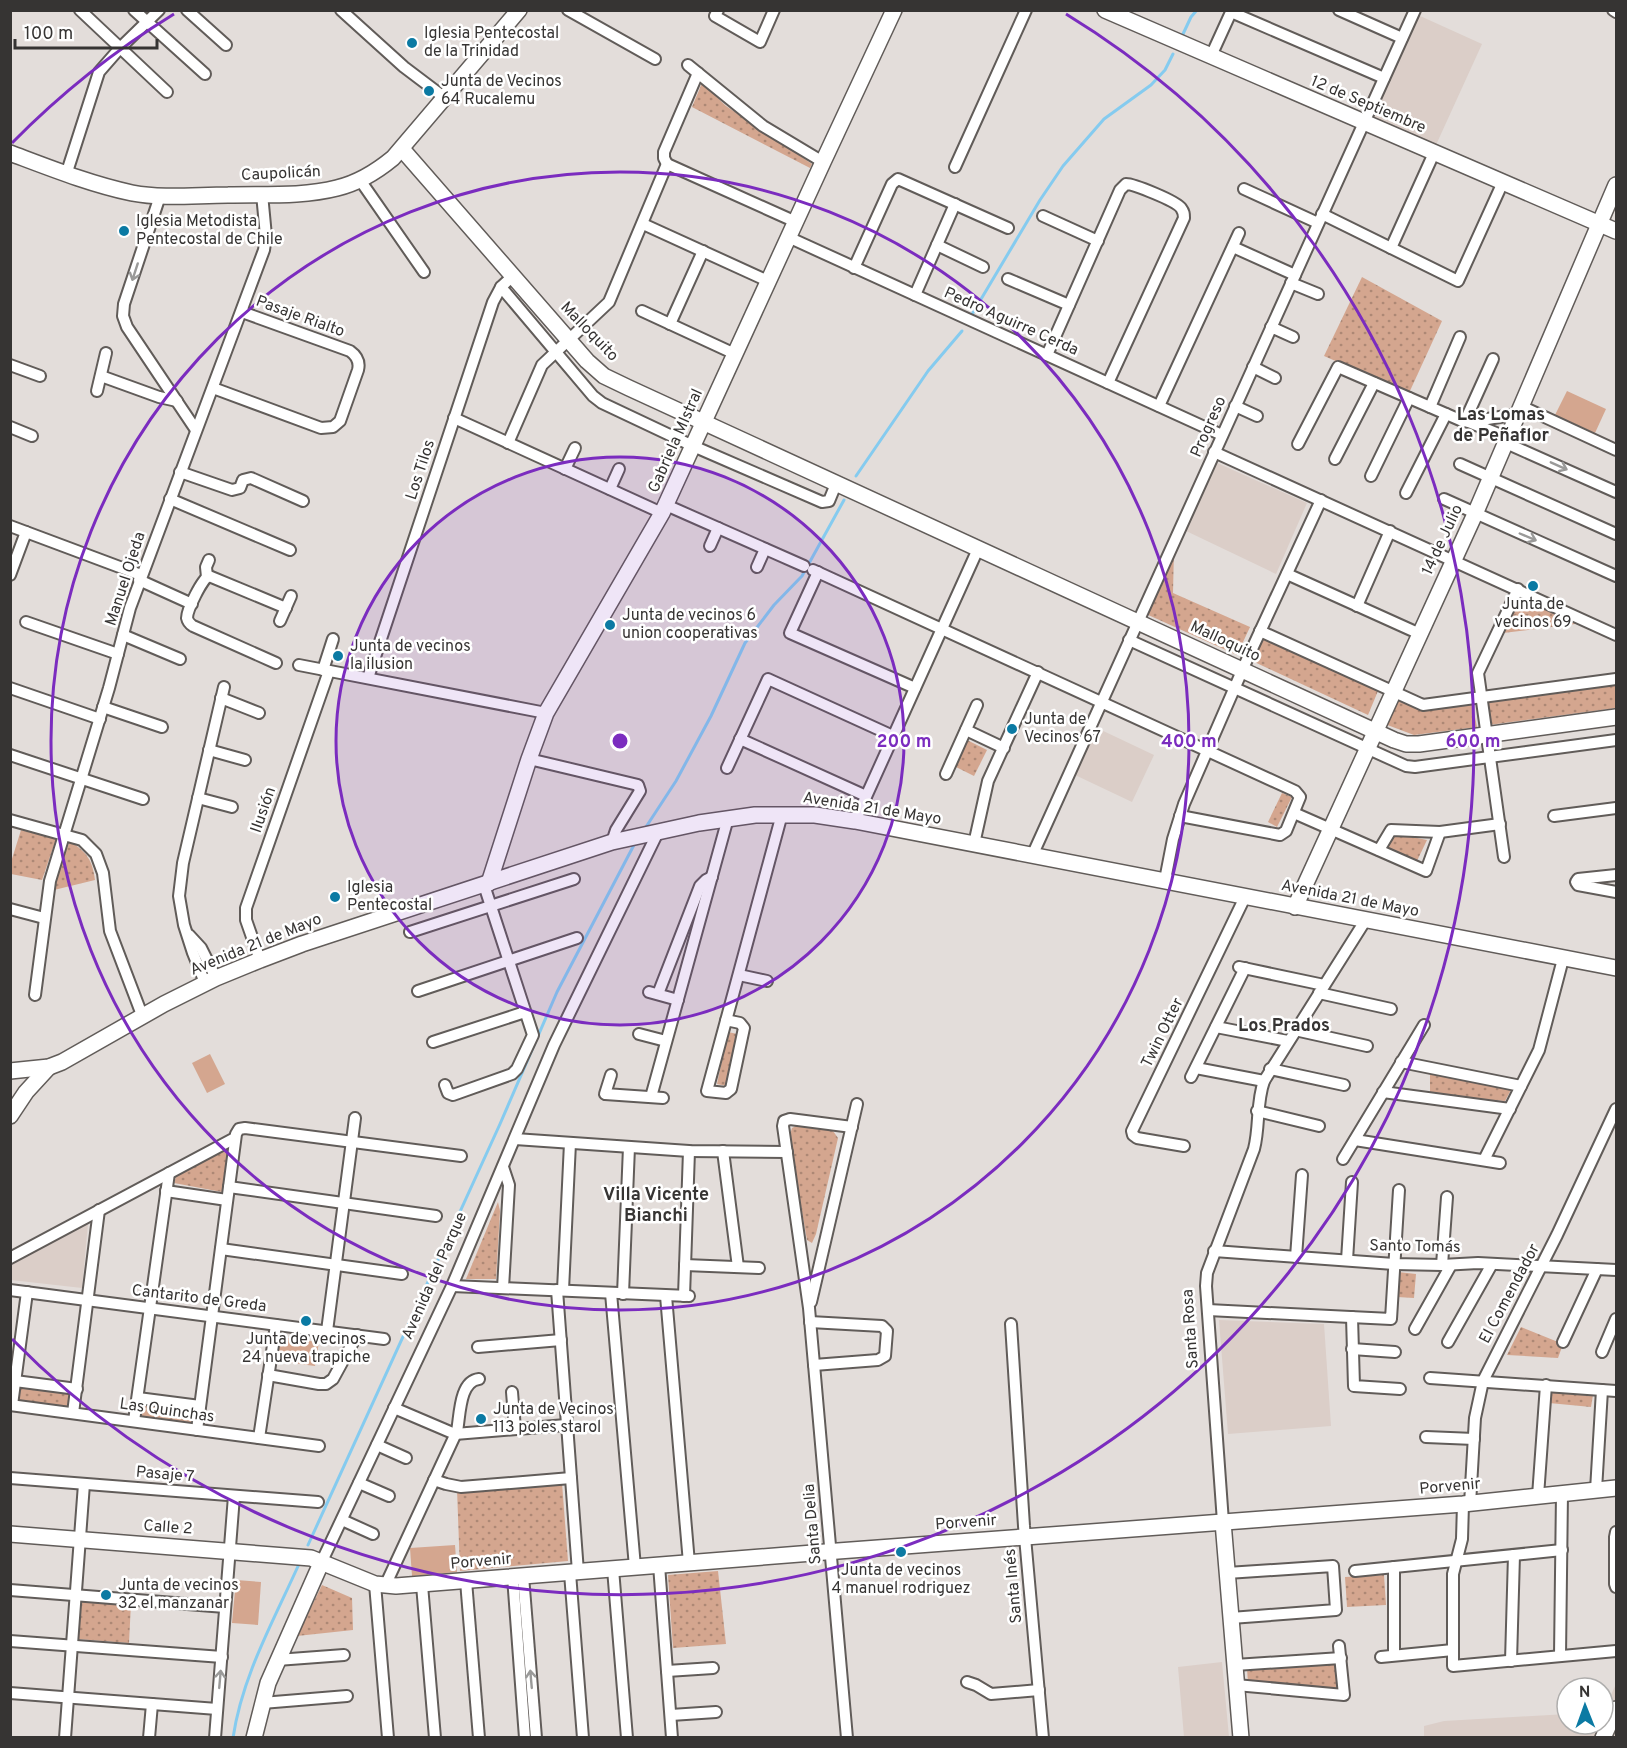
<svg xmlns="http://www.w3.org/2000/svg" width="1627" height="1748" font-family="Overpass,sans-serif">
<style>
.built{fill:#dbcec8}
.grass{fill:url(#grass-dots)}
.pitch{fill:#d4a68f}
.lines{fill:none;stroke-linecap:round;stroke-linejoin:round}
.stream{stroke:#85cbef;stroke-width:3}
.street-casing{stroke:#615c59;stroke-width:14}
.secondary-casing{stroke:#615c59;stroke-width:18}
.street{stroke:#fff;stroke-width:10}
.secondary{stroke:#fff;stroke-width:15}
.oneway{stroke:#9a9a99}
.ring{fill:none;stroke:#7b2cbf;stroke-width:3}
.poi-dot{fill:#0b7aa3;stroke:#fff;stroke-width:2}
.labels{text-anchor:middle;dominant-baseline:central;stroke-width:5;stroke-linejoin:round;paint-order:stroke}
.poi-label{font-size:16px;fill:#363433;stroke:#fff;text-anchor:start}
.street-label{font-size:16px;fill:#363433;stroke:#fff}
.neighbourhood-label{font-size:18px;font-weight:bold;fill:#363433;stroke:#fff}
.centre{fill:#7b2cbf;stroke:#fff;stroke-width:3}
.ring-label{font-size:18px;text-anchor:middle;font-weight:bold;fill:#7b2cbf;stroke:#fff;stroke-width:5;stroke-linejoin:round;paint-order:stroke}
</style>
<defs>
<pattern id="grass-dots" width="8" height="8" patternUnits="userSpaceOnUse" patternTransform="scale(1.5)"><rect width="8" height="8" fill="#d4a68f"/><path d="M2 2h.1M6 6h.1" fill="none" stroke="#ad8875" stroke-width="1.8" stroke-linecap="round"/></pattern>
</defs>
<rect width="100%" height="100%" fill="#e3ddda"/>
<!-- built -->
<g class="built">
<path d="M1418,15L1482,44L1436,145L1372,117Z"/>
<path d="M1215,462L1307,503L1276,574L1184,530Z"/>
<path d="M1097,728L1154,755L1132,802L1075,775Z"/>
<path d="M88,1224L82,1288L11,1280V1263Z"/>
<path d="M1219,1320L1324,1324L1331,1426L1228,1434Z"/>
<path d="M1222,1662L1229,1737H1184L1178,1667Z"/>
<path d="M1616,1684V1737H1424V1726L1444,1721L1567,1714V1724H1603V1712Z"/>
</g>
<!-- grass -->
<g class="grass">
<path d="M702,83L726,106L812,164L810,168L692,107Z"/>
<path d="M1362,277L1442,321L1409,393L1324,356Z"/>
<path d="M1174,548L1173,593L1250,627L1237,655L1146,614Z"/>
<path d="M1522,594L1583,623L1503,633Z"/>
<path d="M1259,637L1378,691L1368,715L1248,659Z"/>
<path d="M1616,681V708L1489,725L1485,700Z"/>
<path d="M1392,699L1417,708L1472,702L1477,727L1414,735L1382,723Z"/>
<path d="M965,739L987,750L974,776L952,765Z"/>
<path d="M1282,793L1292,797L1277,827L1268,822Z"/>
<path d="M21,830L56,839L42,880L11,874V862Z"/>
<path d="M1392,833L1427,840L1415,865L1382,851Z"/>
<path d="M70,841C87,853 92,859 95,880L54,890L60,866Z"/>
<path d="M728,1032L742,1035L731,1087L717,1084Z"/>
<path d="M1430,1072L1512,1088L1505,1101L1430,1095Z"/>
<path d="M796,1126L833,1131L838,1138L816,1234L812,1243L807,1240L789,1138L792,1128Z"/>
<path d="M228,1147L222,1192L174,1183L177,1174Z"/>
<path d="M498,1202L500,1211L496,1279H466Z"/>
<path d="M1398,1272L1416,1274L1414,1298L1397,1297Z"/>
<path d="M1521,1327L1563,1344L1558,1358L1507,1355Z"/>
<path d="M18,1385L72,1391L70,1409L16,1402Z"/>
<path d="M1550,1390L1593,1395L1591,1407L1549,1403Z"/>
<path d="M140,1401L195,1408L194,1426L138,1419Z"/>
<path d="M562,1483L568,1561L460,1571L457,1489Z"/>
<path d="M718,1571L726,1644L673,1648L668,1575Z"/>
<path d="M1384,1575L1386,1605L1347,1607L1345,1577Z"/>
<path d="M322,1585L352,1598L353,1630L297,1636Z"/>
<path d="M80,1600L131,1603L129,1643L77,1639Z"/>
<path d="M1337,1664L1339,1688L1248,1684L1247,1668Z"/>
</g>
<!-- pitch -->
<g class="pitch">
<path d="M1567,391L1606,409L1595,433L1555,415Z"/>
<path d="M210,1054L225,1084L207,1093L192,1063Z"/>
<path d="M280,1337L319,1342L315,1366L276,1361Z"/>
<path d="M455,1545L457,1572L412,1576L410,1548Z"/>
<path d="M236,1580L261,1582L258,1625L232,1623Z"/>
</g>
<g class="lines">
<!-- stream -->
<g class="stream">
<path d="M1183,34L1191,17L1197,10"/>
<path d="M971,316L1040,200L1063,166L1104,119L1151,85L1165,70L1173,54"/>
<path d="M856,476L928,371L962,331"/>
<path d="M644,830L676,781L711,716L745,643L774,605L802,576L844,500"/>
<path d="M308,1545L500,1124L557,992L635,843"/>
<path d="M233,1738C242,1676 274,1620 299,1564"/>
</g>
<defs>
<g id="street">
<path d="M80,10L167,92"/>
<path d="M134,10L205,74"/>
<path d="M187,10L226,45"/>
<path d="M341,10L404,67L445,98"/>
<path d="M568,10L655,59"/>
<path d="M718,10L715,16L760,42L774,10"/>
<path d="M1339,10L1402,38"/>
<path d="M1613,10L1616,12"/>
<path d="M1231,12L1384,78"/>
<path d="M1211,56L1232,10"/>
<path d="M688,65L763,126L823,162"/>
<path d="M667,164L796,222"/>
<path d="M667,164L664,158V152L698,73"/>
<path d="M955,167L1026,10"/>
<path d="M66,175L99,72L120,48L159,10"/>
<path d="M360,180L424,272"/>
<path d="M1244,189L1318,223"/>
<path d="M160,196L124,304L123,316L127,327L196,430"/>
<path d="M1322,214L1458,281L1503,182"/>
<path d="M1043,216L1098,241"/>
<path d="M643,224L768,281"/>
<path d="M788,237L1222,435"/>
<path d="M937,245L983,267"/>
<path d="M1233,247L1295,275"/>
<path d="M1391,248L1434,153"/>
<path d="M854,268L892,184L898,179L1008,228"/>
<path d="M1008,279L1069,305"/>
<path d="M1291,283L1318,294"/>
<path d="M501,287L593,396L602,403L693,446L822,502L829,501L836,484"/>
<path d="M915,295L955,204"/>
<path d="M642,311L735,354"/>
<path d="M670,324L703,251"/>
<path d="M1271,327L1293,337"/>
<path d="M1047,355L1120,190L1126,184C1134,184 1176,201 1181,208C1184,212 1184,214 1184,218L1108,383"/>
<path d="M10,365L40,376"/>
<path d="M1253,367L1275,378"/>
<path d="M101,376L159,397L177,401"/>
<path d="M213,388L321,428L333,427L340,421L358,370C360,362 357,356 350,351L242,312"/>
<path d="M97,391L106,353"/>
<path d="M1159,406L1239,233"/>
<path d="M1235,406L1257,416"/>
<path d="M1521,406L1616,450"/>
<path d="M1430,407L1460,337"/>
<path d="M454,418L662,513"/>
<path d="M1465,421L1493,359"/>
<path d="M1469,422L1518,414"/>
<path d="M10,427L32,436"/>
<path d="M508,443L542,365L609,302L667,164"/>
<path d="M1506,443L1616,492"/>
<path d="M1298,444L1338,367L1460,420L1469,422L1508,438"/>
<path d="M1214,452L1616,635"/>
<path d="M1335,459L1374,383"/>
<path d="M1460,464L1616,534"/>
<path d="M565,469L575,448"/>
<path d="M180,472L232,490L240,488L243,480L251,478L303,501"/>
<path d="M1371,476L1409,398"/>
<path d="M610,489L619,469"/>
<path d="M1406,493L1446,414"/>
<path d="M170,499L290,550"/>
<path d="M1444,499L1616,576"/>
<path d="M666,505L804,566"/>
<path d="M10,526L141,575"/>
<path d="M710,546L718,528"/>
<path d="M757,567L765,549"/>
<path d="M813,570L1295,791L1300,797L1286,831L1280,835L1180,816"/>
<path d="M818,572L790,633L915,688"/>
<path d="M1287,574L1420,634"/>
<path d="M10,575L26,532"/>
<path d="M207,577L206,567L209,560"/>
<path d="M139,580L192,604"/>
<path d="M1357,606L1390,531"/>
<path d="M280,621L291,596"/>
<path d="M26,622L118,654"/>
<path d="M1260,631L1423,705L1616,679"/>
<path d="M123,635L180,659"/>
<path d="M1129,640L1406,766L1415,767L1616,740"/>
<path d="M276,663L193,626C190,624 188,623 187,618C187,610 202,579 209,576L286,608"/>
<path d="M299,665L546,713"/>
<path d="M323,670L333,639"/>
<path d="M368,678L493,302L501,287L513,276"/>
<path d="M10,688L100,719"/>
<path d="M221,698L259,713"/>
<path d="M103,707L162,727"/>
<path d="M966,730L1004,748"/>
<path d="M740,739L866,796"/>
<path d="M209,750L245,760"/>
<path d="M10,755L143,799"/>
<path d="M529,759L638,785L640,791L616,830L612,842"/>
<path d="M727,768L768,679L893,736"/>
<path d="M946,774L977,705"/>
<path d="M198,798L232,807"/>
<path d="M1294,813L1426,871L1440,832"/>
<path d="M1554,816L1616,808"/>
<path d="M10,820L82,840L96,854L103,873L110,931L142,1015"/>
<path d="M855,821L978,549"/>
<path d="M974,844L988,781L1038,672"/>
<path d="M1379,850L1391,830L1440,832L1500,824"/>
<path d="M1032,856L1415,10"/>
<path d="M1504,857L1478,673L1518,589"/>
<path d="M1616,875L1578,879L1576,882L1578,885L1616,892"/>
<path d="M1165,880L1173,839L1184,804L1245,664L1321,500"/>
<path d="M10,909L44,918"/>
<path d="M410,932L574,879"/>
<path d="M189,935L201,948L216,978"/>
<path d="M260,960L246,920V908L329,671"/>
<path d="M1239,967L1324,985"/>
<path d="M739,975L767,981"/>
<path d="M205,983L193,953L184,925L179,896L183,863L224,687"/>
<path d="M418,991L577,938"/>
<path d="M649,992L678,1000"/>
<path d="M1319,993L1391,1009"/>
<path d="M658,994L700,886L706,880L712,877"/>
<path d="M35,995L50,881L109,688L130,608L264,250L266,236L262,194"/>
<path d="M726,1020L740,1023L744,1028L731,1089L726,1093L707,1091L782,814"/>
<path d="M1216,1027L1288,1041"/>
<path d="M1295,1030L1367,1046"/>
<path d="M639,1034L666,1041"/>
<path d="M433,1042L525,1012"/>
<path d="M1401,1062L1521,1086"/>
<path d="M1196,1068L1264,1081"/>
<path d="M1270,1069L1344,1085"/>
<path d="M611,1075L605,1094L663,1098"/>
<path d="M1191,1077L1245,968"/>
<path d="M445,1085L448,1093L453,1095L512,1074L517,1069L533,1035L484,885"/>
<path d="M1383,1092L1510,1109"/>
<path d="M651,1097L728,818"/>
<path d="M1257,1111L1319,1126"/>
<path d="M515,1139L689,1151L787,1152"/>
<path d="M1355,1140L1500,1163"/>
<path d="M1184,1146L1137,1138L1133,1135L1132,1131L1245,897"/>
<path d="M723,1151L738,1267"/>
<path d="M1343,1159L1424,1025"/>
<path d="M1484,1160L1539,1050L1563,959"/>
<path d="M229,1187L436,1216"/>
<path d="M166,1191L227,1200"/>
<path d="M221,1249L402,1274"/>
<path d="M1214,1251L1394,1264L1442,1265L1478,1263L1616,1270"/>
<path d="M1296,1257L1302,1175"/>
<path d="M10,1258L235,1138"/>
<path d="M1347,1260L1352,1182"/>
<path d="M685,1265L759,1268"/>
<path d="M1442,1265L1447,1197"/>
<path d="M452,1286L689,1296"/>
<path d="M503,1288L509,1185L503,1167"/>
<path d="M10,1290L384,1339"/>
<path d="M557,1290L578,1572"/>
<path d="M563,1290L570,1143"/>
<path d="M611,1293L635,1567"/>
<path d="M623,1294L629,1147"/>
<path d="M666,1296L689,1563"/>
<path d="M684,1296L689,1151"/>
<path d="M811,1302L857,1104"/>
<path d="M1208,1310L1391,1319L1399,1190"/>
<path d="M1352,1317L1354,1386L1400,1389"/>
<path d="M810,1322L882,1326L887,1331L885,1356L878,1360L814,1365"/>
<path d="M1011,1324L1024,1526L1043,1738"/>
<path d="M1415,1329L1451,1265"/>
<path d="M327,1331L355,1118"/>
<path d="M1448,1342L1492,1264"/>
<path d="M1563,1342L1597,1269"/>
<path d="M478,1347L561,1340"/>
<path d="M1352,1349L1395,1352"/>
<path d="M1602,1352L1616,1319"/>
<path d="M268,1375L319,1384H326L333,1379L357,1335"/>
<path d="M1430,1378L1616,1391"/>
<path d="M15,1381L77,1389"/>
<path d="M512,1392L515,1429"/>
<path d="M138,1398L200,1406"/>
<path d="M10,1405L319,1446"/>
<path d="M12,1405L27,1292"/>
<path d="M394,1408L455,1434L566,1425"/>
<path d="M73,1413L99,1210"/>
<path d="M134,1421L169,1173"/>
<path d="M197,1430L236,1134L239,1129L245,1128L461,1156"/>
<path d="M1426,1437L1474,1439"/>
<path d="M259,1438L276,1325"/>
<path d="M377,1445L406,1458"/>
<path d="M10,1478L318,1502"/>
<path d="M434,1480L446,1484L461,1487L571,1478"/>
<path d="M359,1483L389,1496"/>
<path d="M1596,1490L1602,1390"/>
<path d="M1538,1496L1546,1385"/>
<path d="M1463,1504L1462,1539L1453,1574V1666L1616,1651"/>
<path d="M1470,1504L1475,1418L1483,1381L1557,1235L1616,1109"/>
<path d="M342,1520L373,1534"/>
<path d="M1223,1522L1206,1286L1207,1273L1254,1149C1260,1126 1256,1103 1264,1081L1365,921"/>
<path d="M1616,1532L1615,1537V1584L1616,1587"/>
<path d="M322,1561L452,1286L554,1045L658,832"/>
<path d="M659,1565L672,1738"/>
<path d="M613,1569L627,1738"/>
<path d="M1355,1571L1562,1550"/>
<path d="M570,1573L583,1738"/>
<path d="M1227,1573L1333,1566L1336,1610L1231,1618"/>
<path d="M523,1576L536,1738"/>
<path d="M513,1577L525,1738"/>
<path d="M466,1581L479,1738"/>
<path d="M375,1584L388,1738"/>
<path d="M422,1585L435,1738"/>
<path d="M385,1586L457,1431C460,1417 459,1381 479,1379"/>
<path d="M10,1590L225,1607"/>
<path d="M10,1641L222,1657"/>
<path d="M1394,1655V1567"/>
<path d="M1560,1656L1562,1493"/>
<path d="M1381,1657L1453,1650"/>
<path d="M277,1660L344,1655"/>
<path d="M1511,1661L1514,1555"/>
<path d="M1235,1665L1341,1658"/>
<path d="M667,1671L713,1668"/>
<path d="M967,1682L976,1685L991,1694L1039,1690"/>
<path d="M1236,1685L1344,1695L1339,1646"/>
<path d="M10,1693L217,1709"/>
<path d="M262,1703L347,1696"/>
<path d="M671,1715L716,1712"/>
<path d="M65,1738L84,1484"/>
<path d="M149,1738L152,1704"/>
<path d="M215,1738L234,1496"/>
<path d="M847,1738L809,1308L783,1126L784,1121L790,1119L852,1127"/>
</g>
<g id="secondary">
<path d="M1105,10L1616,231"/>
<path d="M402,149L587,361L604,376L629,388L1394,740L1406,744H1419L1616,717"/>
<path d="M10,153C50,168 90,184 132,193C163,199 196,195 228,195C263,194 302,197 337,188C358,183 376,172 393,158L519,10"/>
<path d="M489,883L529,759L546,713L662,513L823,162L894,10"/>
<path d="M1295,907L1475,514L1616,185"/>
<path d="M10,1071L49,1067L62,1062L164,1004L216,978L260,960L302,944L612,842L699,823L755,815H815L855,821L1616,968"/>
<path d="M10,1116L26,1092L49,1067"/>
<path d="M1223,1522L1241,1738"/>
<path d="M10,1534L311,1558L375,1584L396,1586L838,1551L1463,1504L1616,1488"/>
<path d="M254,1738L268,1683L322,1561"/>
<path d="M1603,1738L1616,1709"/>
</g>
</defs>
<!-- street casing -->
<use href="#street" class="street-casing"/>
<!-- secondary casing -->
<use href="#secondary" class="secondary-casing"/>
<!-- street -->
<use href="#street" class="street"/>
<!-- secondary -->
<use href="#secondary" class="secondary"/>
</g>
<!-- one-way arrows -->
<defs><path id="oneway-shaft" d="M-6 0H5M1.5-3L5.5 0L1.5 3" fill="none" stroke-width="1.6" stroke-linecap="round" stroke-linejoin="round" transform="scale(1.5)"/></defs>
<g class="oneway">
<use href="#oneway-shaft" transform="translate(135 272) rotate(108)"/>
<use href="#oneway-shaft" transform="translate(1559 466) rotate(24)"/>
<use href="#oneway-shaft" transform="translate(1528 537) rotate(23)"/>
<use href="#oneway-shaft" transform="translate(220 1679) rotate(-85)"/>
<use href="#oneway-shaft" transform="translate(531 1679) rotate(-95)"/>
</g>
<!-- distance rings -->
<circle cx="620" cy="741" r="284" fill="#7b2cbf" fill-opacity=".12"/>
<g class="ring">
<circle cx="620" cy="741" r="284"/>
<circle cx="620" cy="741" r="569"/>
<path d="M12 143A853 853 0 0 1 174 14M1066 14A853 853 0 1 1 12 1339"/>
</g>
<!-- markers -->
<g class="poi-dot">
<circle cx="412" cy="43" r="6"/>
<circle cx="429" cy="91" r="6"/>
<circle cx="124" cy="231" r="6"/>
<circle cx="1533" cy="586" r="6"/>
<circle cx="610" cy="625" r="6"/>
<circle cx="338" cy="656" r="6"/>
<circle cx="1012" cy="729" r="6"/>
<circle cx="335" cy="897" r="6"/>
<circle cx="306" cy="1321" r="6"/>
<circle cx="481" cy="1419" r="6"/>
<circle cx="901" cy="1552" r="6"/>
<circle cx="106" cy="1595" r="6"/>
</g>
<g class="labels">
<!-- poi labels -->
<g class="poi-label">
<text x="424" y="34">Iglesia Pentecostal<tspan x="424" dy="18">de la Trinidad</tspan></text>
<text x="441" y="82">Junta de Vecinos<tspan x="441" dy="18">64 Rucalemu</tspan></text>
<text x="136" y="222">Iglesia Metodista<tspan x="136" dy="18">Pentecostal de Chile</tspan></text>
<text x="1533" y="605" text-anchor="middle">Junta de<tspan x="1533" dy="18">vecinos 69</tspan></text>
<text x="622" y="616">Junta de vecinos 6<tspan x="622" dy="18">union cooperativas</tspan></text>
<text x="350" y="647">Junta de vecinos<tspan x="350" dy="18">la ilusion</tspan></text>
<text x="1024" y="720">Junta de<tspan x="1024" dy="18">Vecinos 67</tspan></text>
<text x="347" y="888">Iglesia<tspan x="347" dy="18">Pentecostal</tspan></text>
<text x="306" y="1340" text-anchor="middle">Junta de vecinos<tspan x="306" dy="18">24 nueva trapiche</tspan></text>
<text x="493" y="1410">Junta de Vecinos<tspan x="493" dy="18">113 poles starol</tspan></text>
<text x="901" y="1571" text-anchor="middle">Junta de vecinos<tspan x="901" dy="18">4 manuel rodriguez</tspan></text>
<text x="118" y="1586">Junta de vecinos<tspan x="118" dy="18">32 el manzanar</tspan></text>
</g>
<!-- street labels -->
<g class="street-label">
<text transform="translate(1368 105) rotate(23)">12 de Septiembre</text>
<text transform="translate(281 174) rotate(-3)">Caupolicán</text>
<text transform="translate(300 317) rotate(20)">Pasaje Rialto</text>
<text transform="translate(1011 322) rotate(24)">Pedro Aguirre Cerda</text>
<text transform="translate(589 332) rotate(46)">Malloquito</text>
<text transform="translate(1209 427) rotate(-66)">Progreso</text>
<text transform="translate(676 441) rotate(-66)">Gabriela MIstral</text>
<text transform="translate(421 470) rotate(-72)">Los Tilos</text>
<text transform="translate(1443 540) rotate(-65)">14 de Julio</text>
<text transform="translate(126 579) rotate(-72)">Manuel Ojeda</text>
<text transform="translate(1225 642) rotate(25)">Malloquito</text>
<text transform="translate(872 809) rotate(9)">Avenida 21 de Mayo</text>
<text transform="translate(264 810) rotate(-71)">Ilusión</text>
<text transform="translate(1350 899) rotate(11)">Avenida 21 de Mayo</text>
<text transform="translate(256 945) rotate(-22)">Avenida 21 de Mayo</text>
<text transform="translate(1163 1033) rotate(-64)">Twin Otter</text>
<text transform="translate(1415 1247) rotate(1)">Santo Tomás</text>
<text transform="translate(435 1276) rotate(-66)">Avenida del Parque</text>
<text transform="translate(1510 1294) rotate(-62)">El Comendador</text>
<text transform="translate(199 1299) rotate(7)">Cantarito de Greda</text>
<text transform="translate(1191 1329) rotate(-94)">Santa Rosa</text>
<text transform="translate(167 1411) rotate(8)">Las Quinchas</text>
<text transform="translate(165 1475) rotate(5)">Pasaje 7</text>
<text transform="translate(1450 1487) rotate(-5)">Porvenir</text>
<text transform="translate(966 1523) rotate(-4)">Porvenir</text>
<text transform="translate(813 1524) rotate(-95)">Santa Delia</text>
<text transform="translate(168 1528) rotate(4)">Calle 2</text>
<text transform="translate(481 1562) rotate(-5)">Porvenir</text>
<text transform="translate(1014 1586) rotate(-95)">Santa Inés</text>
</g>
<!-- neighbourhood labels -->
<g class="neighbourhood-label">
<text x="1501" y="415">Las Lomas<tspan x="1501" dy="21">de Peñaflor</tspan></text>
<text x="1284" y="1026">Los Prados</text>
<text x="656" y="1195">Villa Vicente<tspan x="656" dy="21">Bianchi</tspan></text>
</g>
</g>
<circle cx="620" cy="741" r="9" class="centre"/>
<g class="ring-label">
<text x="904" y="747">200 m</text>
<text x="1189" y="747">400 m</text>
<text x="1473" y="747">600 m</text>
</g>
<!-- border -->
<rect width="1627" height="1748" fill="none" stroke="#363433" stroke-width="24"/>
<!-- north arrow -->
<g transform="translate(1585 1706) rotate(359)"><circle r="28" fill="#ffffff" stroke="#afaead" stroke-width="1.5"/>
<path d="M0-4.5L10 22L0 15L-10 22Z" fill="#0b7aa3"/>
<text y="-9" font-size="16" font-weight="bold" text-anchor="middle" fill="#363433">N</text>
</g>
<!-- scale -->
<path d="M15 39v9h142v-9" fill="none" stroke="#363433" stroke-width="3"/>
<text x="24" y="39" font-size="18" fill="#363433" stroke="#ffffff" stroke-width="4.5" paint-order="stroke">100 m</text>
</svg>
